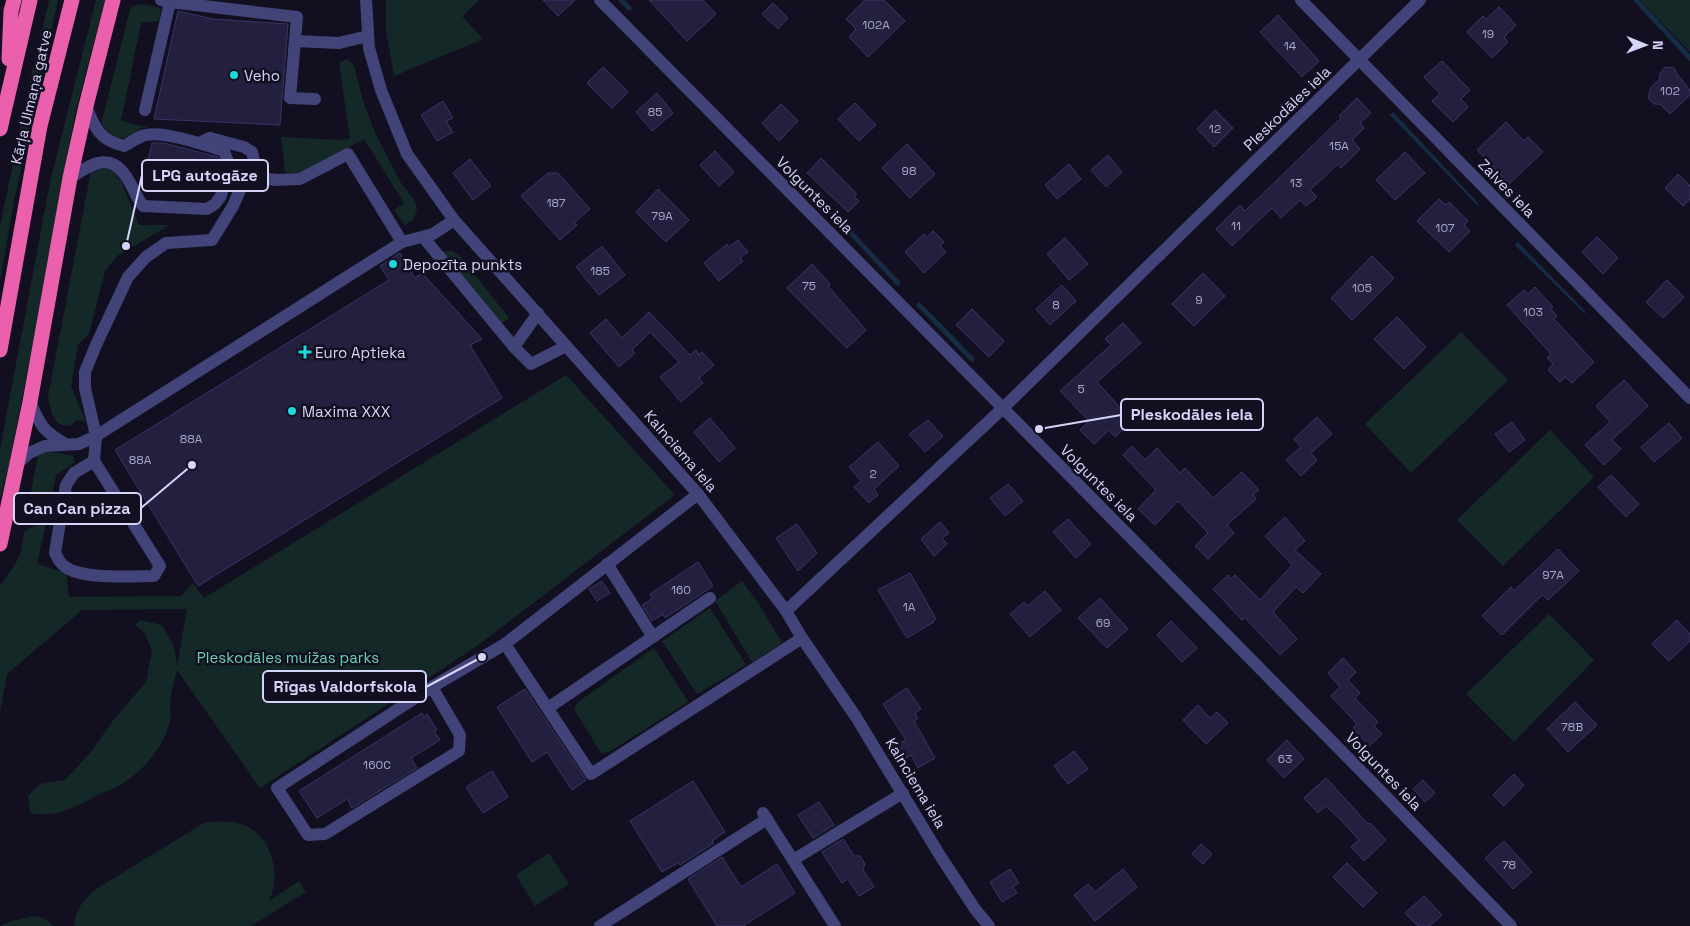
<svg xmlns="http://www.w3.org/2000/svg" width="1690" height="926" font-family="'Space Grotesk',sans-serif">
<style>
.green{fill:#142927}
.water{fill:#162b44}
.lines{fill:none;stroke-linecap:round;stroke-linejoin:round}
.stream{stroke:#162b44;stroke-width:5}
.building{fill:#231f3f;stroke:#3a3468}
.minor{stroke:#414379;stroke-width:12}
.highway{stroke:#ea60ac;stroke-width:15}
.poi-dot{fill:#1ed8dd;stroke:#121020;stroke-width:2}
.labels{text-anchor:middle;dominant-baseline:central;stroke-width:5;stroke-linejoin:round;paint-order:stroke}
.number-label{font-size:12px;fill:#a9a8ca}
.poi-label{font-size:15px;fill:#d6d5f9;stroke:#121020;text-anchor:start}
.street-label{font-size:15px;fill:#d6d5f9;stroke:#121020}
.park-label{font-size:15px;fill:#6bd0af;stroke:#121020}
.leader{fill:none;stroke:#d6d5f9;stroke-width:2}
.callout-dot{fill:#d6d5f9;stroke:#121020;stroke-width:2}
.callout{fill:#121020;stroke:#d6d5f9;stroke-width:2}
.callout-label{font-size:16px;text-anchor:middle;font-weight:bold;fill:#d6d5f9}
</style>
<rect width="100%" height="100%" fill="#121020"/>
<!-- green -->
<g class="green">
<path d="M49,0H58L14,201L0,280V227L29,85Z"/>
<path d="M96,0H105L74,118L40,307L8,469L0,499V450L50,182Z"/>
<path d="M386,0H479L462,16L483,39L394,76L386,30Z"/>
<path d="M1640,0H1690V52Z"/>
<path d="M142,4L161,8L159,21L141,23L121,121L149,128H141C128,145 112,138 101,124L131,6Z"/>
<path d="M347,59L354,65L363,101L375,133L401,183L415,201L417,210L413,220L405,225L394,210L404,203L364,139L300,174L285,172L281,137L342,140L350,138L339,63Z"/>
<path d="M99,168L112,169L121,181L139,225H170L117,256L105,271L89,334L78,344L71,386L86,422L77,420L72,425C53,429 51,411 48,397L91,171Z"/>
<path d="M443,251H453L460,256L509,318L497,327L437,256Z"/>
<path d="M1461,332L1508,380L1411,473L1365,424Z"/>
<path d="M566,375L675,495L477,646L260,788L177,670C174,681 170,696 170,708C170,714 172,709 171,715C167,744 145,770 120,785C113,790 103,791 96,796C74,808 56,818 30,813L28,796L40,784L65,780L90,753L115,718L146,682L152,651L145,633L135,625L140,620L162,625L174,646L177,666L187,609L82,610L7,674L0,712V586L17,561L21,551L24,532L47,518L37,564L66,573L69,597L181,596L193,583L204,598Z"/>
<path d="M1550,430L1594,477L1503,566L1457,520Z"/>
<path d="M45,452L60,453L73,456L74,463L56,475L49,508L25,523L38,455Z"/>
<path d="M742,581L759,604L782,643L752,662L715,601Z"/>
<path d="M710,608L746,665L697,694L662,641Z"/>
<path d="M1549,614L1594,660L1514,742L1466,694Z"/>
<path d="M654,648L688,702L609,752L601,753L574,709L578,702Z"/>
<path d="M211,822C223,821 234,821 246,826C273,838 281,876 269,901L299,881L306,892L251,926H74C76,909 83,900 96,889L204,823Z"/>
<path d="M549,853L569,884L535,906L516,875Z"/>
<path d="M34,916L43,918L54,926H1L11,921Z"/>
</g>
<!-- water -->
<g class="water">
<path d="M1393,112L1478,203V206L1390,115Z"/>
<path d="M1518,242L1585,311V314L1515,245Z"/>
</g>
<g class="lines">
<!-- stream -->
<g class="stream">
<path d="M621,0L629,8"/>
<path d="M1636,0L1690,58"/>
<path d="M848,230L898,283"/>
<path d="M919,305L972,359"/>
</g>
</g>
<!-- building -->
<g class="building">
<path d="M543,0H575L558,16Z"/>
<path d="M649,0H703L716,14L687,41Z"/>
<path d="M865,0H884L905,21L868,57L849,37L856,29L846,19Z"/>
<path d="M773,3L788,18L778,29L762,14Z"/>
<path d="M1499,7L1516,25L1504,37L1508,42L1492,58L1467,32L1483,16L1486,19Z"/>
<path d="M178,11L213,19L288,24L280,125L154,119Z"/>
<path d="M1278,15L1319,61L1302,77L1260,32Z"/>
<path d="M1442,61L1470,90L1461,99L1468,107L1453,122L1432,101L1440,94L1424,77Z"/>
<path d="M603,67L628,92L612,108L587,83Z"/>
<path d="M1665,67L1674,68L1677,74L1690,90V95L1670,114L1660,104H1654L1648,98L1651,87L1660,79L1659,75Z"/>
<path d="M657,93L673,113L652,131L636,112Z"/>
<path d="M1357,98L1371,113L1360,123L1364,128L1352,140L1360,149L1341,168L1338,164L1310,190L1317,197L1306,206L1300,200L1281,218L1272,208L1232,246L1216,229L1240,205L1245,211L1341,118L1339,116Z"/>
<path d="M443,101L453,118L446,121L453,132L437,141L421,115Z"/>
<path d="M855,103L876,125L859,141L838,119Z"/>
<path d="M781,104L798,121L779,141L762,123Z"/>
<path d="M1215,110L1233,128L1214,147L1197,129Z"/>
<path d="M1506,122L1524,141L1528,137L1543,152L1509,184L1477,150Z"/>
<path d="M152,143H163L218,157L220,163L213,190L145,173Z"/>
<path d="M907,144L935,174L910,198L882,168Z"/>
<path d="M715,151L734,172L719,186L700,165Z"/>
<path d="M1405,152L1425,173L1395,200L1376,180Z"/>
<path d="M1108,155L1122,172L1106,187L1091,170Z"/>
<path d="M821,158L857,194L854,196L859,201L848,212L807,173Z"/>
<path d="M470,159L491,186L473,200L453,173Z"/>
<path d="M1069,164L1081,179L1057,199L1045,185Z"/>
<path d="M548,173H558L590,209L574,223L577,225L560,240L521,196Z"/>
<path d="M1678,174L1690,186V199L1683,206L1665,188Z"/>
<path d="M658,189L689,220L666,242L636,212Z"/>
<path d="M1439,199L1446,205L1449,202L1468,221L1464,225L1470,231L1449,252L1417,221Z"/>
<path d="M933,231L944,242L940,246L946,252L924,273L905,252L924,234L927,237Z"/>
<path d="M1597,237L1618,258L1603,274L1582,252Z"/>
<path d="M1065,238L1088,264L1069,280L1047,254Z"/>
<path d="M738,240L748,252L740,258L743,261L719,281L704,263L727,244L729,247Z"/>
<path d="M602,246L625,275L599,295L576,267Z"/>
<path d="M400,253L415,278L422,273L482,339L470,345L502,398L198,586L115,450L389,280L380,266Z"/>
<path d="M1372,256L1394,278L1352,320L1331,298Z"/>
<path d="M812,264L830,284L828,286L866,330L847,348L787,288Z"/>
<path d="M1203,273L1225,296L1194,326L1172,304Z"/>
<path d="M1667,280L1684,297L1663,318L1646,302Z"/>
<path d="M1062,285L1076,301L1050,325L1036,309Z"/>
<path d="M1535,287L1553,307L1551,309L1557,316L1554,319L1594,362L1572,383L1565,377L1560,382L1548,370L1553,364L1547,358L1551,354L1507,305L1524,290L1528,294Z"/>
<path d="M972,309L1004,341L989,357L956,325Z"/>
<path d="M649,312L690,355L696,350L699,355L702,352L714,365L699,378L703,383L681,402L660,377L679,362L650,332L632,350L635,353L619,367L590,333L606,319L622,338Z"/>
<path d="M1397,317L1426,347L1404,369L1374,339Z"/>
<path d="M1123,323L1141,343L1097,382L1132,421L1115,437L1109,430L1094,444L1080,430L1089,421L1060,391L1111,345L1105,339Z"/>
<path d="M1624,380L1648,406L1612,440L1621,449L1604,465L1585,445L1610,422L1596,406Z"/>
<path d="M1317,417L1332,434L1311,453L1317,460L1301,476L1286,460L1301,447L1294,439Z"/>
<path d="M710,418L735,448L719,462L694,432Z"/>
<path d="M928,420L943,436L925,452L909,434Z"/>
<path d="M1512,422L1525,440L1509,452L1495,434Z"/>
<path d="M1669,423L1682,438L1654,462L1641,447Z"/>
<path d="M878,442L899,466L874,489L878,495L869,503L854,487L861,481L849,467Z"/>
<path d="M1132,446L1145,460L1157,448L1180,473L1185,468L1213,498L1242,472L1259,490L1253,495L1256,499L1227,525L1234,533L1208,559L1195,546L1208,533L1178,501L1155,525L1138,509L1156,490L1123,455Z"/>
<path d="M1611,475L1639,504L1626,517L1598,487Z"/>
<path d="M1008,484L1023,501L1005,516L990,498Z"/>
<path d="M1285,517L1305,541L1295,550L1321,574L1303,593L1296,587L1273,612L1297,639L1280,655L1245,618L1242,620L1213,589L1228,575L1231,579L1235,575L1260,600L1292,565L1265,536Z"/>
<path d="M1068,519L1091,544L1076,558L1053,532Z"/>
<path d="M940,522L949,533L942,538L947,544L934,556L921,539Z"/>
<path d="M797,524L817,553L798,571L776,538Z"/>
<path d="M1558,549L1579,571L1548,600L1542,595L1502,635L1482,616L1511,587L1514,591Z"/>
<path d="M698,562L713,586L665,618L663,614L652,621L642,605L653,598L650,594Z"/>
<path d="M910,573L936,619L933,621L934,622L907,638L878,590Z"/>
<path d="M602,581L610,593L597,601L589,589Z"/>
<path d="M1045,591L1061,610L1030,637L1010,614L1024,602L1028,606Z"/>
<path d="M1100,598L1128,629L1107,648L1078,618Z"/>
<path d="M1677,620L1690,634V641L1669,661L1652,644Z"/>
<path d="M1171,621L1197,648L1182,662L1157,635Z"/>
<path d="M1343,658L1356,672L1348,680L1360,693L1355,698L1378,722L1374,726L1382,734L1369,746L1353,728L1357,724L1331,696L1340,687L1328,673Z"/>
<path d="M907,688L921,709L915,713L918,718L914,721L935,758L918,768L911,755L904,759L896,745L906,740L883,704Z"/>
<path d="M525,689L586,780L572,790L547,752L532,762L497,707Z"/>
<path d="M1575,702L1597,725L1568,752L1547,729Z"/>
<path d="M1198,705L1210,718L1217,712L1228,723L1206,744L1183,720Z"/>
<path d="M422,713L424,717L427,714L437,730L434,731L440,740L411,758L417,768L352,808L347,799L317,818L299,791Z"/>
<path d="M1287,740L1304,759L1284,778L1267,760Z"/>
<path d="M1074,751L1088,769L1068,784L1054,766Z"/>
<path d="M492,771L508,797L483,813L466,787Z"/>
<path d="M1514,774L1524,785L1504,806L1493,795Z"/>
<path d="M1326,778L1368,824L1370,823L1386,840L1364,861L1351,847L1359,840L1342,821L1326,806L1318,813L1304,798Z"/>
<path d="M1423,780L1435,793L1425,802L1413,789Z"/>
<path d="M693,781L725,832L712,841L714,843L680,865L678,863L662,872L630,821Z"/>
<path d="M819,802L834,825L813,838L798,815Z"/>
<path d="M843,839L854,856H860L865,864L863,870L874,887L859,896L848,879L842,883L822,852Z"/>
<path d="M1504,841L1532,872L1513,889L1485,858Z"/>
<path d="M1201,844L1212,854L1203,864L1192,854Z"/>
<path d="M722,857L741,887L777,864L795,893L743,926H717L688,879Z"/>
<path d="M1347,863L1377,893L1363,907L1333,877Z"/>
<path d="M1010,869L1019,883L1013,887L1017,893L1002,902L990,882Z"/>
<path d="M1123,869L1137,887L1095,921L1074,895L1088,884L1095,892Z"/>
<path d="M1424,896L1442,915L1430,926H1418L1405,913Z"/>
</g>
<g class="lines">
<!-- minor -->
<g class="minor">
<path d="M366,0L369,48L381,90L407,154L454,220L698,494L753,567L786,611L802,638L856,717L939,854L975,909L989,926"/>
<path d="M600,0L1371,781L1511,926"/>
<path d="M1301,0L1690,398"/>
<path d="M170,2L297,17L290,98L315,99"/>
<path d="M295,41L339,43L368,36"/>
<path d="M145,110L170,2L161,0"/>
<path d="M203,141L210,138L244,147L252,152L256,169L246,176"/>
<path d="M70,178C94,162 112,151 129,181C134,190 137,198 143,206L207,209L215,204L221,196L228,162L224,151C206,145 164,131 146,135C139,136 130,143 124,146C99,140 95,128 86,106"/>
<path d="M423,237L514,347L531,364L566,346"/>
<path d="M514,347L538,313"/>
<path d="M30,402C41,426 42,430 65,444"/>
<path d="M94,461L74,473L66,485L55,553C57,557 60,563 64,566C81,580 132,576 154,576L160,566L94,461L96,436L85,388V372L96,345L128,277L146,257L166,243L212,240L233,206L246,176L276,180L300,179L348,154L402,242"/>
<path d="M18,463L29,453L45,446L79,444L96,436L402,242L433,234L454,220"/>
<path d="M607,564L653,637"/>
<path d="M786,611L1002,409L1420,0"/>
<path d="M505,644L591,774L802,638"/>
<path d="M432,687L460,735L459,751L325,834L308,835L277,788L432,687L505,644L698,494"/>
<path d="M548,708L710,598"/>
<path d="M763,813L835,926"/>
<path d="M793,860L903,793"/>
<path d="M600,926L767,819"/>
</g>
<!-- highway -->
<g class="highway">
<path d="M9,59L11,11L14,0"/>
<path d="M0,129L30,0"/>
<path d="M0,350L40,126L72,0"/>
<path d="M0,544L30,402L70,178L86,106L113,0"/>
</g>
</g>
<!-- markers -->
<g class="poi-dot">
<circle cx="234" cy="75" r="5"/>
<circle cx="393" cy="264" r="5"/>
<path d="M302.5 344.5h5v5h5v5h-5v5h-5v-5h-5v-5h5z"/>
<circle cx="292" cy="411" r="5"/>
</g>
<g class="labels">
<!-- number labels -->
<g class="number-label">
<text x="876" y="25">102A</text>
<text x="1488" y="34">19</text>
<text x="1290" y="46">14</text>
<text x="1670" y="91">102</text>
<text x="655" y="112">85</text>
<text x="1215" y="129">12</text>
<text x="1339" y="146">15A</text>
<text x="909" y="171">98</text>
<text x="1296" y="183">13</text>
<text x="556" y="203">187</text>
<text x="662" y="216">79A</text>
<text x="1236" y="226">11</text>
<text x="1445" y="228">107</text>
<text x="600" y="271">185</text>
<text x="809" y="286">75</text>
<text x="1362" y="288">105</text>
<text x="1199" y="300">9</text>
<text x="1056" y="305">8</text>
<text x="1533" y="312">103</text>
<text x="1081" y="389">5</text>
<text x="191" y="439">88A</text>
<text x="140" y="460">88A</text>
<text x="873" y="474">2</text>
<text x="1553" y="575">97A</text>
<text x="681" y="590">160</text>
<text x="909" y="607">1A</text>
<text x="1103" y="623">69</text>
<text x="1572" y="727">78B</text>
<text x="1285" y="759">63</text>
<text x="377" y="765">160C</text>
<text x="1509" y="865">78</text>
</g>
<!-- poi labels -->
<g class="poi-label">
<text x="244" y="75">Veho</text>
<text x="403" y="264">Depozīta punkts</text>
<text x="315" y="352">Euro Aptieka</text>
<text x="302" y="411">Maxima XXX</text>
</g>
<!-- street labels -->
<g class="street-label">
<text transform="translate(31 97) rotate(-77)">Kārļa Ulmaņa gatve</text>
<text transform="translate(1287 108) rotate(-44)">Pleskodāles iela</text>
<text transform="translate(1507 188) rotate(46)">Zalves iela</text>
<text transform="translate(815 195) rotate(45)">Volguntes iela</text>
<text transform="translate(681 451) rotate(49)">Kalnciema iela</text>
<text transform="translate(1099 483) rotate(45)">Volguntes iela</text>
<text transform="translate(1384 771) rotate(46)">Volguntes iela</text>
<text transform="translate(916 783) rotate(59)">Kalnciema iela</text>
</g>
<!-- park labels -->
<g class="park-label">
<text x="288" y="657">Pleskodāles muižas parks</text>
</g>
</g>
<!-- callouts -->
<path class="leader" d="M126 246L142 175M1039 429L1121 415M192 465L141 508M482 657L426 687"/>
<g class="callout-dot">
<circle cx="126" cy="246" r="5"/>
<circle cx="1039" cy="429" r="5"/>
<circle cx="192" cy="465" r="5"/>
<circle cx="482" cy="657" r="5"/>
</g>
<g class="callout">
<rect x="142" y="160" width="126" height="31" rx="5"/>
<rect x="1121" y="399" width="142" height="31" rx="5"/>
<rect x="14" y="493" width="127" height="31" rx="5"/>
<rect x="263" y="671" width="163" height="31" rx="5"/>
</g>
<g class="callout-label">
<text x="205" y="181">LPG autogāze</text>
<text x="1192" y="420">Pleskodāles iela</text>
<text x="77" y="514">Can Can pizza</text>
<text x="345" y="692">Rīgas Valdorfskola</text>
</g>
<!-- north arrow -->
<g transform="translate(1645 45) rotate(91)" stroke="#121020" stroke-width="4" paint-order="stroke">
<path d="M0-4L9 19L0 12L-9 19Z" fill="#d6d5f9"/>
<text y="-8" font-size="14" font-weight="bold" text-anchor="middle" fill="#d6d5f9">N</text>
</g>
</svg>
